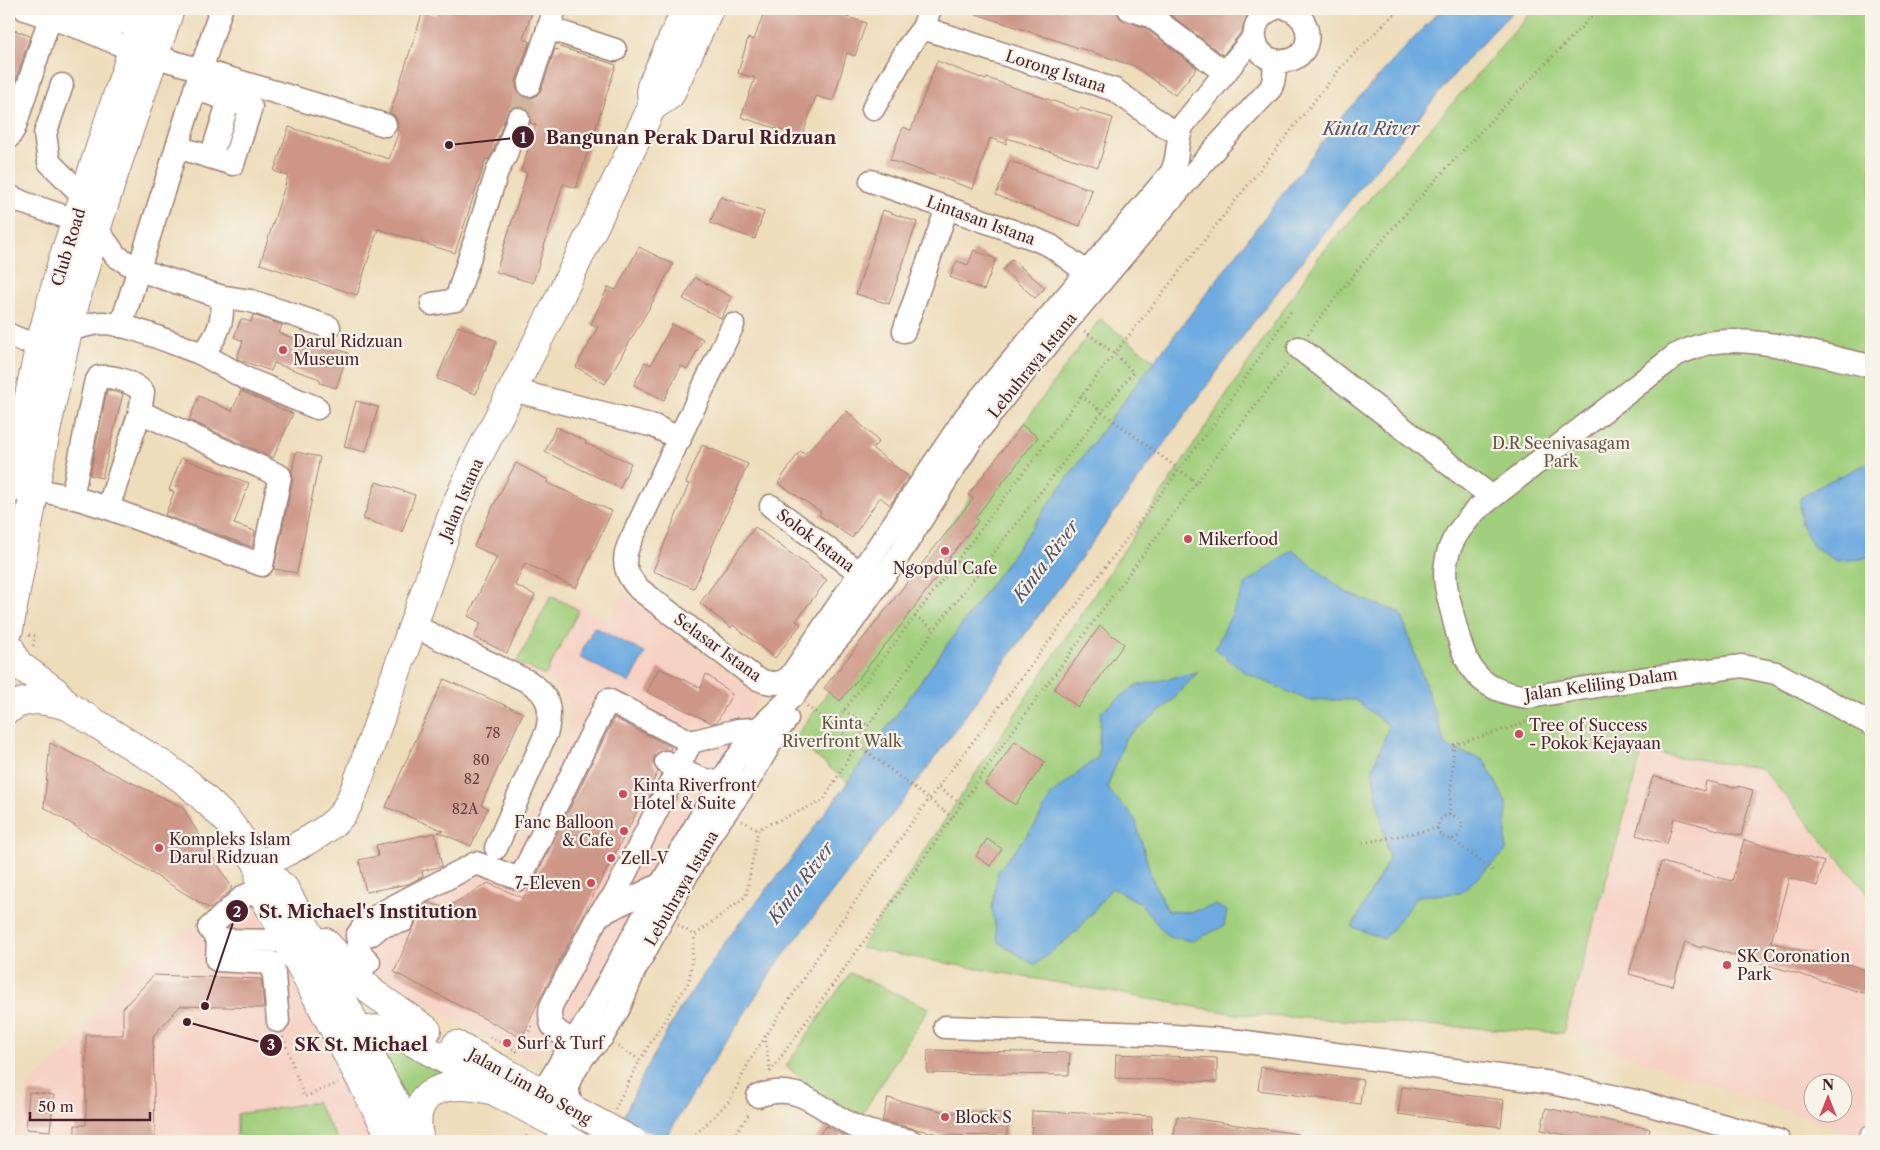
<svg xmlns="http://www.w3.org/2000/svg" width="1880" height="1150" font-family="'Libre Caslon Text',serif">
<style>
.built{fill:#f6d2c4;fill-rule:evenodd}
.green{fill:#a1cf7d;stroke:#767754}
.water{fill:#6eabe0;stroke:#5c6586}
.pier{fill:#edb}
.building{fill:#cd9687}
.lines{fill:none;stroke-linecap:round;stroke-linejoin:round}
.minor-tunnel{stroke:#cdb79e;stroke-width:22;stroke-dasharray:22 11;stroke-linecap:butt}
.minor-casing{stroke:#9c7e73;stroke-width:25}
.major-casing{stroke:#9c7e73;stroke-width:30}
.highway-casing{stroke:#9c7e73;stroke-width:30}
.path{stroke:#9c7e73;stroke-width:3;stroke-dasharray:1 4;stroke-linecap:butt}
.minor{stroke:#fff;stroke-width:22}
.major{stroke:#fff;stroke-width:28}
.highway{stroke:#fff;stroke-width:28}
.major-bridge-casing{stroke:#9c7e73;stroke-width:30;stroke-linecap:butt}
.path-bridge{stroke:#9c7e73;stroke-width:3;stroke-dasharray:1 4;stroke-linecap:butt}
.major-bridge{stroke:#fff;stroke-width:28}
.poi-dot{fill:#d1495b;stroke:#f7f3e8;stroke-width:2}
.labels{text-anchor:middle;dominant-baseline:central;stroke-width:4.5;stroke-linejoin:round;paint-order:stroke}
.number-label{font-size:14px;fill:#6b3d42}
.street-label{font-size:16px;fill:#4a1f2b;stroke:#f7f3e8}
.poi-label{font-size:16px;fill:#4a1f2b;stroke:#f7f3e8;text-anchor:start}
.park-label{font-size:16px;fill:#645444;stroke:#f7f3e8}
.water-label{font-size:18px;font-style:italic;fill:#57506a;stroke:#f7f3e8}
.leader{fill:none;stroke:#4a1f2b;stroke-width:2}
.callout-dot{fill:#4a1f2b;stroke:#f7f3e8;stroke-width:2}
.mark-label{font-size:15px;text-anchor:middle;font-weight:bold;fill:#fff}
.callout-label{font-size:18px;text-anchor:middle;font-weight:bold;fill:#4a1f2b;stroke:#f7f3e8;stroke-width:4.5;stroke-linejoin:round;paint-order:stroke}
</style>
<rect width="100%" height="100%" fill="#f7f3e8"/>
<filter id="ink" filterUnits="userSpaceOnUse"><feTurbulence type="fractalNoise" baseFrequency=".02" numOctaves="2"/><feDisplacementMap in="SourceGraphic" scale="10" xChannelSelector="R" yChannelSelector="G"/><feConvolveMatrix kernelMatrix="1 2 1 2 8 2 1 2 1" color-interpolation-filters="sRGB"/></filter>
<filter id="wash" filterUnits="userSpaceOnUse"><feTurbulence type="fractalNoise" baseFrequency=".0096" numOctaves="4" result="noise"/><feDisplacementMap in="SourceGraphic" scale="20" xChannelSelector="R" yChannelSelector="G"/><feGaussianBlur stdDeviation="1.12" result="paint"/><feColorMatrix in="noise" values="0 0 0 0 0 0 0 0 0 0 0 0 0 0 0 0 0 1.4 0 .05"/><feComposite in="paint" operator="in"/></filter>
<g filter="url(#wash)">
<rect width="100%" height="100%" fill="#edb"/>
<!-- built -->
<g class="built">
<path d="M550,592L608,620L624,593L760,696L584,1016L529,1059L370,974L333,931L475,854L508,865L568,733V701L554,682L514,665Z"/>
<path d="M1642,752L1761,768L1871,897V1124L1866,1139L1563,1033ZM1812,1082H1842V1112H1812Z"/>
<path d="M243,882L382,1141H9V1129H16L29,1083L71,1048L129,963L208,918Z"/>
</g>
<!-- green -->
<g class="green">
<path d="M1534,9H1871V897L1761,768L1642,752L1563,1033L1236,1014L860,948L1317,259Z"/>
<path d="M1100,319L1155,361L1114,414L848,782L794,739Z"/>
<path d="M551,596L579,610L545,676L517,662Z"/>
<path d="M850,973L929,1008L856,1124L786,1066Z"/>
<path d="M381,1040L443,1073V1077L410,1105L375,1044Z"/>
<path d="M316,1102L339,1141H237V1114Z"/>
</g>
<!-- water -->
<g class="water">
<path d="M1441,9H1515L1468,58L1355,194L1252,324L909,793L773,969L677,1119L664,1141H612L644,1073L679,1010L735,929L788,863L848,782L1114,414L1343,115Z"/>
<path d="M1871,462V556L1861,559L1836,561L1813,546L1801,524L1800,498L1827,482Z"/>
<path d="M1292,550L1347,593L1401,613L1446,746L1484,760L1506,802V851L1461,893L1418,896L1384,939L1352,927L1389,859L1372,771L1389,726L1355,700H1307L1244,672L1215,649L1246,584Z"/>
<path d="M594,627L645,653L630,683L579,657Z"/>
<path d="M1198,672L1167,706L1126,737L1107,788L1135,819L1152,879L1168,911L1192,912L1215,905L1227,911L1224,926L1193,941L1168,937L1140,903L1112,888L1078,930L1035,965L998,942L992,908L998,871L1035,825L1052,794L1098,757L1101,712L1135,686Z"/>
</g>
<!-- pier -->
<path class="pier" d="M621,1117L665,1141H610Z"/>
<g id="blocks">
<!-- building -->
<g class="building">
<path d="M438,9H533L523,39L530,41L516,81V88L519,93L525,98H532L537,95L541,90L555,49L559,50L560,47L616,65L576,188L563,184L533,283L496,272L527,173L521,171L536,125L530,123L531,117L528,111L522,106H515L509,109L506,115L493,152L488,160L486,159L455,253L378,229L357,295L260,264L288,176L274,171L289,127L389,159L399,131L397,130L398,122L395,116L390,113L423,11L436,15Z"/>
<path d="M765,9H821L866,23L855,56L847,53L833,101L816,96L802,137L741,117L755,78L738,73L748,38L754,40Z"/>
<path d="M968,9H1116L1120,18L1145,28L1197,68L1175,95L1134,66L967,11Z"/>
<path d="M1163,9H1236L1246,17L1242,31L1223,55Z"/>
<path d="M9,28L30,36L9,102Z"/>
<path d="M937,61L986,80L987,78L1079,110L1080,108L1113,118L1098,167L1007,138L1006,144L990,138L973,189L890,160L903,127L911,130Z"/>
<path d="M1010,161L1092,190L1080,226L996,195Z"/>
<path d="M720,197L764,212L755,239L710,223Z"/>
<path d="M883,210L917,222L889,304L856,294Z"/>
<path d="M639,247L673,264L651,305L605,384L576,367L598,327L591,324L608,287L616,290Z"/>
<path d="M974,250L996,259L984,290L950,277L957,261L968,265Z"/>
<path d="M1012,259L1045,288L1035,298L1003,270Z"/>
<path d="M695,278L732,297L721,318L683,299Z"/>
<path d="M253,315L282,325L279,333L331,352L333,348L348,353L336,388L320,383V379L274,363L271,371L237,359L243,341L234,337L241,319L251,322Z"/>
<path d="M672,324L703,339L688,369L681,366L664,400L634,385L645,362L651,365Z"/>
<path d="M458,326L497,341L476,394L437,379Z"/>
<path d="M107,390L123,394L102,478L90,475Z"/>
<path d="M241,391L293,414L273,458L189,420L199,396L232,411Z"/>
<path d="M356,401L378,407L366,452L344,447Z"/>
<path d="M847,411L879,442L872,448L909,477L890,505L880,497L852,538L819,515L821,512L778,483L800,451L805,454Z"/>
<path d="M1022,425L1038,437L975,518L978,521L949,558L950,559L899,628L840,701L824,688L973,499L968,495Z"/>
<path d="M556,427L586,441L585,443L631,463L620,488L545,452Z"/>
<path d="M702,445L748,464L694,588L653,571L689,484L686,483Z"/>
<path d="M296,452L320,457L297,573L274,569L293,479L292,471Z"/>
<path d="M181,458L249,483L234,524L255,531L252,547L165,515L174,492L169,490Z"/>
<path d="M516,463L548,480L547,483L612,511L576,588L525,563L515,585L535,595L507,653L474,637L481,623L468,616L497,557L474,546L491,510Z"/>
<path d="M376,482L415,495L402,532L363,519Z"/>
<path d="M755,527L827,580L796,621L801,624L775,658L733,625L731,628L700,603Z"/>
<path d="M1100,626L1124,644L1078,707L1054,689Z"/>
<path d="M659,668L701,688L706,674L732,694L717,722L712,723L647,692Z"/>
<path d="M444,679L523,713L481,805L488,808L471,846L438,832L444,831L386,807L405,763Z"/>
<path d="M614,718L671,747L670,750L660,751L654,756L653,763L658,772L652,783L655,784L646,804L642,802L539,1000L522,1038L394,972L423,906L429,903L446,908L488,883L523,898L532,885Z"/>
<path d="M1015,741L1045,762L1015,805L985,784Z"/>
<path d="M50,743L182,807L231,886V890L210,909L44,807Z"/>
<path d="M1653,776L1704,791L1706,781L1738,788V786L1753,790L1741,836L1674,818L1667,844L1636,835Z"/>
<path d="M435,833L442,866L422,871L423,876L408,884L366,892L359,860L378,856L376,845Z"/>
<path d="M987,839L1002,849L990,866L976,856Z"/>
<path d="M1744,840L1824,862L1817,886L1789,878L1771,942L1871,971V995L1702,946L1701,948L1685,942L1673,986L1629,974L1661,862L1732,881Z"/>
<path d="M154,975L261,979L264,1008L180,1006L153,1036L155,1141H75V1125H86V1035H123V1008Z"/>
<path d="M928,1050L1070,1053L1069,1075L927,1073Z"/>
<path d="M1116,1054L1217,1058V1082L1115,1078Z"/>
<path d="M1261,1067L1363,1080L1360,1104L1258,1090Z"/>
<path d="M1402,1087L1504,1100L1501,1127L1398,1114Z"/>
<path d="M29,1092L54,1095L50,1131L26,1129Z"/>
<path d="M888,1098L946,1112L1007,1113V1136L942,1135L882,1121Z"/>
<path d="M1546,1108L1650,1129L1647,1141H1595L1541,1130Z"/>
<path d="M1032,1111L1152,1116L1151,1141L1031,1138Z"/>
<path d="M1177,1116L1298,1134V1141H1192L1173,1139Z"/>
<path d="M826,1126L852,1141H814Z"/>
</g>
</g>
</g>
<g filter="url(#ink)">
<use href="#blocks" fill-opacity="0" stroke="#9c7e73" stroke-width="1"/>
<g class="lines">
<!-- minor-tunnel -->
<path class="minor-tunnel" d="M518,119L529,85"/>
<defs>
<g id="minor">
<path d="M25,9L83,29L133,50L201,70L121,326"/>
<path d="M221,9L201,70L385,125"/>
<path d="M1129,9L1151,16L1225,73"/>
<path d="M1274,9C1245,18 1250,61 1281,61C1313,62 1317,20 1288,9"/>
<path d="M82,17C108,26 120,28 143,9"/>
<path d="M548,28L615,50"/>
<path d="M923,28L1115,90L1163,125L1179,133"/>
<path d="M62,85L45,134L49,162L83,196"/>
<path d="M529,85L555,9"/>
<path d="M873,109L909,46L923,28L930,9"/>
<path d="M9,137L14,129L50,17"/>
<path d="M177,147L233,164L251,107L196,89"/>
<path d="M211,157L229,100"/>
<path d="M871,181L1035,239L1051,246L1086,272"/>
<path d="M9,196L24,203L75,220"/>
<path d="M96,228L116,256L139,270L219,296L251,301L329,327"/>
<path d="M432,304L456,300L498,169L505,157L518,119"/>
<path d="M733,325L629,544C621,562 626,575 639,589L754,677C767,684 782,687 792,674L966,416L982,396L1171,173C1180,158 1175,141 1183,125L1254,37"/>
<path d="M69,330C80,327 91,323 103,323C129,324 174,344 200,353C217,342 227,315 219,296"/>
<path d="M904,331L947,208"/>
<path d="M9,335L21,340L40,344"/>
<path d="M1299,348L1492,497"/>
<path d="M200,353L247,379L317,408"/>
<path d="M1871,366C1826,357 1760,336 1715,342C1701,344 1689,349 1676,355L1476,510C1462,526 1449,541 1446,563C1443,579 1448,596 1452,612C1464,662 1472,691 1529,697L1641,679L1742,666L1776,673L1871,724"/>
<path d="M512,390L654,426L680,439"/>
<path d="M18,486L72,497L108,508L262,565L280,476L140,412"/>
<path d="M72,497L95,384L99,377C114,375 133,382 143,392L140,412L108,508"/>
<path d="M771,506L860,573"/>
<path d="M414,626L529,682C549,695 552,707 547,731L496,848"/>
<path d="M666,762C685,772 713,790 734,777"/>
<path d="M260,889L243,897L209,928L218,940L288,941"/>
<path d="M601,914L661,884"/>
<path d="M372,934L381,926L403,921"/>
<path d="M218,940L217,960L273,963L278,1021"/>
<path d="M369,962L361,954L357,936L365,924L383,912L476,863L520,879L608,700L691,742L738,730L768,728"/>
<path d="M945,1027L1147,1034L1239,1041L1552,1083L1639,1102L1779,1141"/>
<path d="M585,1036L573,1041C556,1031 547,1028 551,1006L598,916L615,894L691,742"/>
<path d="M758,1096C800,1081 819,1109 854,1126C871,1134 892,1137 911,1141"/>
<path d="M549,1108L543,1092L573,1041L586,1023L661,884L731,766L759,728L795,694L822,657L850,625L899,555L971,441L1007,393L1149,225L1219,144L1271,88C1275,79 1275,71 1274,60"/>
<path d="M572,1109L568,1093V1084L571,1077L584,1056L603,1036L619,1008L634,971L694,862L713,830L749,780L779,729L787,719"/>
<path d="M1870,1141L1871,1137"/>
</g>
<g id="major">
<path d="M652,107L670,95L709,9"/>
<path d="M9,646L18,664L56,692L68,706L166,767L189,784L227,820L242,840L259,866L284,888L318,949L379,1073L416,1141"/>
<path d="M9,709C28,695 48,701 68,706"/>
<path d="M259,866C282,853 318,838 337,820C349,808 354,791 360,775L455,507L479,455L554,309L652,107L651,87L686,9"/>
<path d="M259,866L260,889L393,1141"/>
<path d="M325,942L373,993L427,1030"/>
<path d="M343,1039C360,1032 373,1026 392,1031L470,1073L496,1092L589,1141"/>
<path d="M456,1045L578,1112"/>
<path d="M420,1141C406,1087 449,1080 490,1090"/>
</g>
<g id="highway">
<path d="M9,490L40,344L62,262L146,9"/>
<path d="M9,629C29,522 47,413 74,307C100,206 138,108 170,9"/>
</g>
</defs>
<!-- minor casing -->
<use href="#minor" class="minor-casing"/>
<!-- major casing -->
<use href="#major" class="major-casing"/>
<!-- highway casing -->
<use href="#highway" class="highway-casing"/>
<!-- path -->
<g class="path">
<path d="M1308,334C1394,217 1498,113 1599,9"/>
<path d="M1081,396L1098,409"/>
<path d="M1192,479L1196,483"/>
<path d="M915,616L935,629"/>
<path d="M29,635L35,636L33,646"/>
<path d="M807,706L839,730"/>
<path d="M844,710L868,726"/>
<path d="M833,725L1081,396L1342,66L1399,9"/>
<path d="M939,788L962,804"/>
<path d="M944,811L952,818"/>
<circle cx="1450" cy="827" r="12"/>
<path d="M1449,815L1454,745L1522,724L1532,715"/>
<path d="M742,821L758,829"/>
<path d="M1452,839L1493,871"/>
<path d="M1363,843L1438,828"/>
<path d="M678,925L694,935"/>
<path d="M765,1036L770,1071"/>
<path d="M283,1037L304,1097L338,1083"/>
<path d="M490,1037L518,1052L533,1024"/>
<path d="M618,1046L640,1060"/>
<path d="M770,1072L934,844L1001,747L1196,483L1289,362"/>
<path d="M615,1109L640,1060L689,981L695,935L746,896L758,829L823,801L868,726L935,629L1133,372L1115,354L1083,330"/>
<path d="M524,1141L528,1134H529"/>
<path d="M689,1141L730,1100L750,1060L837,927L921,810L1213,425L1292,310"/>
<path d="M731,1141L750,1112"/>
</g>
<!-- minor -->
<use href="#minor" class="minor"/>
<!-- major -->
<use href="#major" class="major"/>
<!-- highway -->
<use href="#highway" class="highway"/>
<defs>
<path id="major-bridge" d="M578,1112L632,1141"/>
</defs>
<!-- major-bridge casing -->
<use href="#major-bridge" class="major-bridge-casing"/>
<!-- path-bridge -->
<g class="path-bridge">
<path d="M1098,409L1192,479"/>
<path d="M839,730L944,811"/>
</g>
<!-- major-bridge -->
<use href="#major-bridge" class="major-bridge"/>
</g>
</g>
<!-- markers -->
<g class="poi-dot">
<circle cx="283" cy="350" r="5"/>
<circle cx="1188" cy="539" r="5"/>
<circle cx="945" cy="551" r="5"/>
<circle cx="1519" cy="734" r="5"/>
<circle cx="623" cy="794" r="5"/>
<circle cx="624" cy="831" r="5"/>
<circle cx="159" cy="848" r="5"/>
<circle cx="611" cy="858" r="5"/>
<circle cx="591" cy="883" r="5"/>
<circle cx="1727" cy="965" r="5"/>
<circle cx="507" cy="1043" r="5"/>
<circle cx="945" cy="1117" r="5"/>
</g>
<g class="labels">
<!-- number labels -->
<g class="number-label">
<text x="493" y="733">78</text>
<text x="481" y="760">80</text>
<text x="472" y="779">82</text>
<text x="465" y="809">82A</text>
</g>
<!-- street labels -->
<g class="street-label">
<text transform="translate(1056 71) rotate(18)">Lorong Istana</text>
<text transform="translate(981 220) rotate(20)">Lintasan Istana</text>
<text transform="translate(68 247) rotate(-73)">Club Road</text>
<text transform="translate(1032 365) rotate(-51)">Lebuhraya Istana</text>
<text transform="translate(461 499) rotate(-67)">Jalan Istana</text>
<text transform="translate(816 540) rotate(37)">Solok Istana</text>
<text transform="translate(718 647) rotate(36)">Selasar Istana</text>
<text transform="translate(1601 684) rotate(-8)">Jalan Keliling Dalam</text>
<text transform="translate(681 888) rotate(-60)">Lebuhraya Istana</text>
<text transform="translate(530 1086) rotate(29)">Jalan Lim Bo Seng</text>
</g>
<!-- poi labels -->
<g class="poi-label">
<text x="293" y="341">Darul Ridzuan<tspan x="293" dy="18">Museum</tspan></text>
<text x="1198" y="539">Mikerfood</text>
<text x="945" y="568" text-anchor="middle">Ngopdul Cafe</text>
<text x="1529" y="725">Tree of Success<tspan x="1529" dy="18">- Pokok Kejayaan</tspan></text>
<text x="633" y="785">Kinta Riverfront<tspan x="633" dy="18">Hotel &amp; Suite</tspan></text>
<text x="614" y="822" text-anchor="end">Fanc Balloon<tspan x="614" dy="18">&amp; Cafe</tspan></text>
<text x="169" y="839">Kompleks Islam<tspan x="169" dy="18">Darul Ridzuan</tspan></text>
<text x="621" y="858">Zell-V</text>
<text x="581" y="883" text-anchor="end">7-Eleven</text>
<text x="1737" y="956">SK Coronation<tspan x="1737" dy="18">Park</tspan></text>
<text x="517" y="1043">Surf &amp; Turf</text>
<text x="955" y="1117">Block S</text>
</g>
<!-- park labels -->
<g class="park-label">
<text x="1561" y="443">D.R Seenivasagam<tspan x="1561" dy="18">Park</tspan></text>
<text x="842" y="723">Kinta<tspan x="842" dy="18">Riverfront Walk</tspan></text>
</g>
<!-- water labels -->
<g class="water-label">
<text x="1371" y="129">Kinta River</text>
<text transform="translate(1046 561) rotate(-53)">Kinta River</text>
<text transform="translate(801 883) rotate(-53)">Kinta River</text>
</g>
</g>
<!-- callouts -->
<path class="leader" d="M449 145L523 137M205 1006L237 911M187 1022L271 1045"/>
<g class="callout-dot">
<circle cx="449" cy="145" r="5"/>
<circle cx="205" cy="1006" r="5"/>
<circle cx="187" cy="1022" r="5"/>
<circle cx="523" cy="137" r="12"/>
<circle cx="237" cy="911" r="12"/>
<circle cx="271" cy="1045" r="12"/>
</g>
<g class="mark-label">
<text x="523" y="143">1</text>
<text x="237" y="917">2</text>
<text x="271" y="1050">3</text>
</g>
<g class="callout-label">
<text x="691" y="144">Bangunan Perak Darul Ridzuan</text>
<text x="368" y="918">St. Michael's Institution</text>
<text x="361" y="1051">SK St. Michael</text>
</g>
<!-- margin -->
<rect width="1880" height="1150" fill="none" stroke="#f7f3e8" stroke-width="30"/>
<!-- north arrow -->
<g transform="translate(1828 1098)"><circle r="24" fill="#f7f3e8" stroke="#b29e9c"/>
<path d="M0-4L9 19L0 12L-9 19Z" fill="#d1495b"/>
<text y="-8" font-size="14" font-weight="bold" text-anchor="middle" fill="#4a1f2b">N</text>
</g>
<!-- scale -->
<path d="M30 1112v8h120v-8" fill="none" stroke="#4a1f2b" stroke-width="2.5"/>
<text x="38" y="1112" font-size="15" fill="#4a1f2b" stroke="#f7f3e8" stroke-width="4" paint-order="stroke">50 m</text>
</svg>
